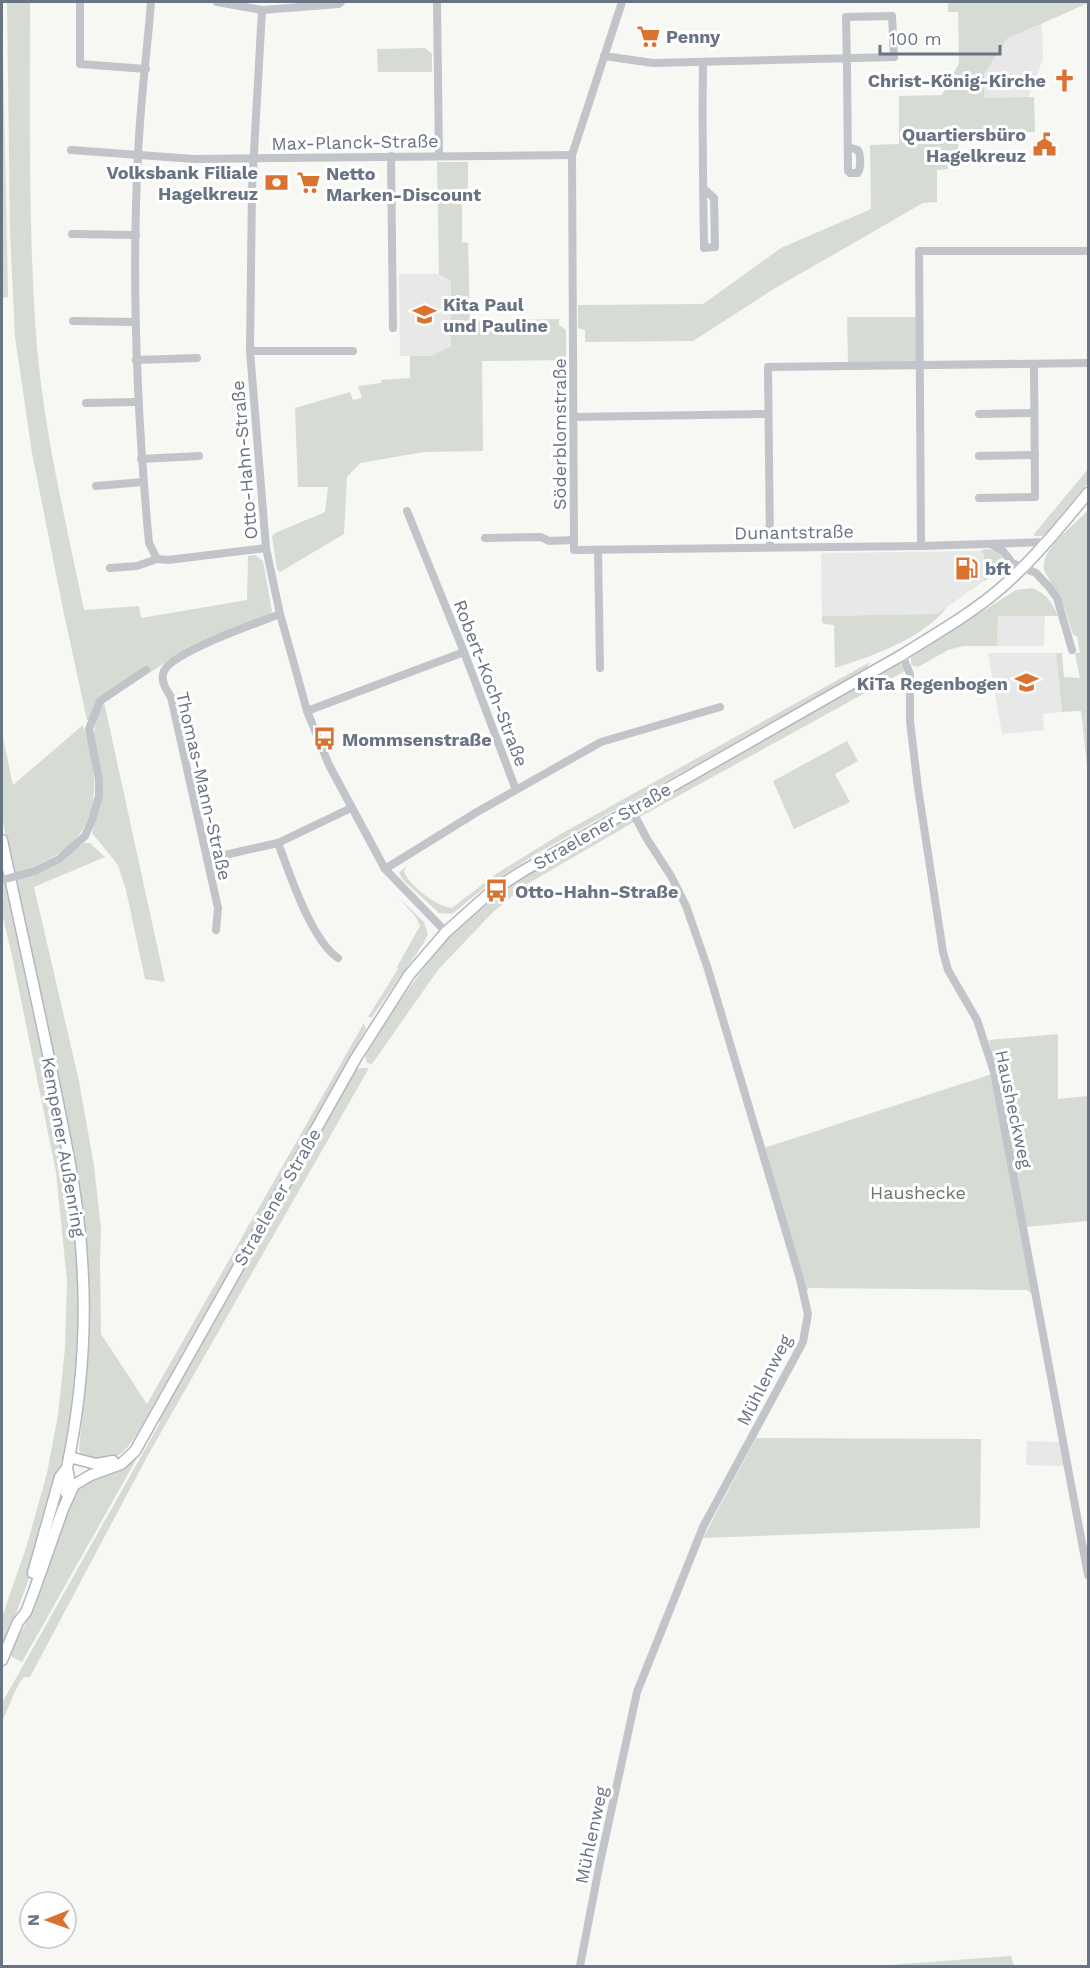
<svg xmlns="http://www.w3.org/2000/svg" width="1090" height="1968" font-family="'Work Sans',sans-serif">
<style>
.built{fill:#e8e8e8}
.green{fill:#d6dcd4}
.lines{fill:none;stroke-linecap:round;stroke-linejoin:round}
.secondary-casing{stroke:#b3b7bd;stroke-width:13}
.street{stroke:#c1c4c8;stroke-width:8}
.secondary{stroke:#fff;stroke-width:10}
.street-bridge{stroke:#c1c4c8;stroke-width:8}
.labels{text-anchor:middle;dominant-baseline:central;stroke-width:6;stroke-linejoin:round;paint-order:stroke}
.poi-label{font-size:18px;font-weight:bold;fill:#687384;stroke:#fff;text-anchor:start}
.street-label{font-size:18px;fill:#687384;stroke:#fff}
.park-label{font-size:18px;fill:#677c66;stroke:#fff}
</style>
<rect width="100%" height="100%" fill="#f7f7f4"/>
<!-- built -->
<g class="built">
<path d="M1042,24L1043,59L1028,98H984V74L1007,39Z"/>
<path d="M399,274H439L451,281V346L431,356H400Z"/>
<path d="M981,551L984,554V581L937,614L822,616L821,556L823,553Z"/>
<path d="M998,616H1045L1044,646H997Z"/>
<path d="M988,653H1056L1062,712L1043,714L1044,730L1002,734Z"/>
<path d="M1027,1441L1060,1442L1064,1466L1026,1465Z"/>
</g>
<!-- green -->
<g class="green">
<path d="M2,2L8,297L2,298Z"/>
<path d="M7,2H30C30,116 28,232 37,347C45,436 66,523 84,610L139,606L141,618L247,600L248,556L255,555L263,561L272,611L270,615L185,650L104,702L165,982L145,979L126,890L118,865L92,833L101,796L94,734L96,718L104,702L89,720H87L64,614L32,453L15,337L10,232Z"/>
<path d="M948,2H1088V3L1007,39L984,74V98L1034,97L1035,132H992V140H958V162H948V169L937,170V202L923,203L772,290L693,341L585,342V330L578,328V305L703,304L781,248L871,209L870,145L899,144V96L942,95L959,63L958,12H948Z"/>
<path d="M425,48L432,54V72H378L377,49Z"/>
<path d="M437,162H468V187L462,196V242L468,243L470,321L559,319V325L566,330V357L564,360L482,361L483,451L424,452L360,463L347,477L344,534L280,572L277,570L272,536L275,533L325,512L328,487H298L295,408L350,392L353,400L362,398L358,386L381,383V380L410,378V356H431L451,346V281L439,274Z"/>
<path d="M847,317H916L917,361L915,364H848Z"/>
<path d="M1088,469V483L1047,532L1042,536H1035L1034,534Z"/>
<path d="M1088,510V776L1081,711L1062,712L1056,653H1062L1064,677L1080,678L1075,653H1080L1077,636L1073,635L1065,609L1044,570C1040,549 1075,525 1088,510Z"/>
<path d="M985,549L994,550L1001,555L1004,568L984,581V554L981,551Z"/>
<path d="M1033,588C1047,595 1052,602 1058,616H998L997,646H963L948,650L918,667L911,665V657L1016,590Z"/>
<path d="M947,607C923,639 872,656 835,668L834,625L824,624L822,622V616L937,614Z"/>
<path d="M870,662L866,670L534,855L484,888L452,914L439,913L403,880L399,873L406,866L404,872C410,886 437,907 452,908L496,874L559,835Z"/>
<path d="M899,663L907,670L638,818L637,809Z"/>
<path d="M83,725C103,792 102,839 31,868L32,876L52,867L84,843H90L105,857L34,887L79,1081L94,1166L101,1228L100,1263L101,1334L147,1404L364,1023L366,1029L141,1427C133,1440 123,1458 107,1460C99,1461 90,1458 82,1457L79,1449L89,1349L90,1298L86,1239L68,1133L2,818V733L13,785Z"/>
<path d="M847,741L858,761L835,774L850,802L794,829L773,781Z"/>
<path d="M624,816L631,818L634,822L524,886L493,912L438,970L372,1064L367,1063L365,1056C401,998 438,940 492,897C531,867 582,841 624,816Z"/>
<path d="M2,860C16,928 30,996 45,1064C60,1136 75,1208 79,1283C84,1408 50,1534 2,1648V1617L27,1545L47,1473L58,1415L65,1348L67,1281L56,1172L11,951L2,914Z"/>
<path d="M398,897L424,922L428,934L423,944L372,1017H368L398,969L397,967L420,926L416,917Z"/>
<path d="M1058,1034V1099L1088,1096V1221L1026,1227L989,1040Z"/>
<path d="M361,1068H369L148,1455L30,1677H24C13,1690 10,1707 2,1721V1703L161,1421H158L22,1662L12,1657L10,1651L25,1625L38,1593L71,1498L81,1484L120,1469L226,1295L356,1070Z"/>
<path d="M992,1074L1033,1295L1027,1290L809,1288L805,1293L764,1148Z"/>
<path d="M756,1438L981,1439L980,1528L703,1538Z"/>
<path d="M1011,1956L1014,1966H875Z"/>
</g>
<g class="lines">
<defs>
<g id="secondary">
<path d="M2,840C20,926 40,1012 57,1098C68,1152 79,1205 82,1260C87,1330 81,1400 67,1468L69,1478L66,1493"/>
<path d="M69,1457L96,1464L113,1461"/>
<path d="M33,1573L60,1477L67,1468"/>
<path d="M2,1660L18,1622L26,1612L33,1594L63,1509L74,1485L91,1475L121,1464L135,1451L356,1058L409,975L446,932L493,890L523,871L902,655C935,634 971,614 1001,588C1033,560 1061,526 1088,493"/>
</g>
</defs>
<!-- secondary casing -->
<use href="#secondary" class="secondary-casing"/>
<!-- street -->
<g class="street">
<path d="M80,2V64L146,69"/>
<path d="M151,2C147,53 140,104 138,156C131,286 137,414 149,543L157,559L168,560L266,548"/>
<path d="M217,2L262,10L339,4L341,2"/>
<path d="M437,2L439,155"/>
<path d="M622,2L572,155L574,550L921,546L1047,542"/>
<path d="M262,10L252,188L250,351L266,548L280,614L296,671L307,711L329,765L385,869L446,932"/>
<path d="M604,56L653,63L894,57L892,16L846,17L847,67L848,171L850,173H858C861,167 861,156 858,150L848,147"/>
<path d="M71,150L194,159L572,155"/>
<path d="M391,156L393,328"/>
<path d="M703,188L714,198L715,247L704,248C703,186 702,124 703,62"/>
<path d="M72,234L136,235"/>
<path d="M73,321L135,322"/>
<path d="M250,351H353"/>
<path d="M136,360L197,358"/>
<path d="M86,403L137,402"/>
<path d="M979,414L1034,413"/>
<path d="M574,417L768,414"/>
<path d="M979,456L1035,455"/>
<path d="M141,459L199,456"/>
<path d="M96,486L143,482"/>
<path d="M979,498L1035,497L1034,364"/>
<path d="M407,511L464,652L516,790"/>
<path d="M485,538L541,537L549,541L574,540"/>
<path d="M992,545L1003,551L1012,563L1036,573L1049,587L1057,598L1072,650"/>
<path d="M921,546L919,251H1088"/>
<path d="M770,547L768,367L1088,363"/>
<path d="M598,550L600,668"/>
<path d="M110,568L137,566L157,559"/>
<path d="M902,655L910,674V721L918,788L943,952L948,970L977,1020L994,1072L1088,1575"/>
<path d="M307,711L464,652"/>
<path d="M278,843C290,874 311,940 338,958"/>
<path d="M207,859L278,843L351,808"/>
<path d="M385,869L477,812L601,742L720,707"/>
<path d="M35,871L59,859L85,836L92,820L99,796V780L89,729L100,701L146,670"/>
<path d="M216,930L218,908L171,697C166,689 160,681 164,671C173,652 257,623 280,614"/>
<path d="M580,1966L599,1867L637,1692L703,1527L803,1342L808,1314L800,1279L707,966L686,906L671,876L647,839L631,809"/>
</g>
<!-- secondary -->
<use href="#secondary" class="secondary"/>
<!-- street-bridge -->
<path class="street-bridge" d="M2,880L35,871"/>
</g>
<!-- icons -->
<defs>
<symbol id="supermarket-bare" viewBox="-9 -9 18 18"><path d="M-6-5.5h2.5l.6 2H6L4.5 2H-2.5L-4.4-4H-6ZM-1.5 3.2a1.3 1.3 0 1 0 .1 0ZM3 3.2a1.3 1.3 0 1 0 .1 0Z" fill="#dc7230" stroke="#fff" stroke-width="2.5" paint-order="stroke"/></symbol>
<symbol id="church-bare" viewBox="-9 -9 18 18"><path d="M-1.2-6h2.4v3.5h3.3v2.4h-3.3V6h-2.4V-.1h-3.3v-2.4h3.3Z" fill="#dc7230" stroke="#fff" stroke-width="2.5" paint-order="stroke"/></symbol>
<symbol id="civic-bare" viewBox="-9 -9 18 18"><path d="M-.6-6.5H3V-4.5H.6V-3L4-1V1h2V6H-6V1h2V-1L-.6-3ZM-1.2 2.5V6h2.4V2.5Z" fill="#dc7230" stroke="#fff" stroke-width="2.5" paint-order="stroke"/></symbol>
<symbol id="bank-bare" viewBox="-9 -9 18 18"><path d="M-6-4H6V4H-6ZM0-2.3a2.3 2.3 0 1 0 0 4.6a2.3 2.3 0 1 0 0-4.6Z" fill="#dc7230" stroke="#fff" stroke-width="2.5" paint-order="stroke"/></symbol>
<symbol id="school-bare" viewBox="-9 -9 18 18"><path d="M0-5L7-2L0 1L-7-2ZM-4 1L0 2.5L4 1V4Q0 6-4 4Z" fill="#dc7230" stroke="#fff" stroke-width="2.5" paint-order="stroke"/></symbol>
<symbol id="fuel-bare" viewBox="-9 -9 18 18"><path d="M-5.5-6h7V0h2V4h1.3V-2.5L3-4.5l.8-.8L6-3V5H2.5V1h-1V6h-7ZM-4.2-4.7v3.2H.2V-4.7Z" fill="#dc7230" stroke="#fff" stroke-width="2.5" paint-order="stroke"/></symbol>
<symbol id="bus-bare" viewBox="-9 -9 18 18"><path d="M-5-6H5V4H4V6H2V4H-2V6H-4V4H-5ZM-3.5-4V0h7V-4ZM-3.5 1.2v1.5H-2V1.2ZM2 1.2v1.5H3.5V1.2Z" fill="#dc7230" stroke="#fff" stroke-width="2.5" paint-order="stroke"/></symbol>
</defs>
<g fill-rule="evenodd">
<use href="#supermarket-bare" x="632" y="20" width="33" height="33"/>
<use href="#church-bare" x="1048" y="64" width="33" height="33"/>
<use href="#civic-bare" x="1028" y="128" width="33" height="33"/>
<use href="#bank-bare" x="260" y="166" width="33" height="33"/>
<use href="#supermarket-bare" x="292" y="166" width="33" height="33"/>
<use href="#school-bare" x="408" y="298" width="33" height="33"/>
<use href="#fuel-bare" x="950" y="552" width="33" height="33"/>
<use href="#school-bare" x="1010" y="666" width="33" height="33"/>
<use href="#bus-bare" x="308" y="722" width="33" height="33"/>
<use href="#bus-bare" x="480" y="874" width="33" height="33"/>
</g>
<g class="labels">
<!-- poi labels -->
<g class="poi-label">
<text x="666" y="36">Penny</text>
<text x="1046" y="80" text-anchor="end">Christ-König-Kirche</text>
<text x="1026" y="134" text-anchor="end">Quartiersbüro<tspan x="1026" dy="21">Hagelkreuz</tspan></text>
<text x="258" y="172" text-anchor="end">Volksbank Filiale<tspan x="258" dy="21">Hagelkreuz</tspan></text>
<text x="326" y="173">Netto<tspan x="326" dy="21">Marken-Discount</tspan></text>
<text x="443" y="304">Kita Paul<tspan x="443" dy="21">und Pauline</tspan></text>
<text x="985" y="568">bft</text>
<text x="1008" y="683" text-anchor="end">KiTa Regenbogen</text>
<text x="342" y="739">Mommsenstraße</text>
<text x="515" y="891">Otto-Hahn-Straße</text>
</g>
<!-- street labels -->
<g class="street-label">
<text transform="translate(355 142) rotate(-1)">Max-Planck-Straße</text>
<text transform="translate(559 434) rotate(-90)">Söderblomstraße</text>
<text transform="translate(244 460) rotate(-95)">Otto-Hahn-Straße</text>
<text transform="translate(794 532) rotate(-1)">Dunantstraße</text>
<text transform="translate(491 683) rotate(69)">Robert-Koch-Straße</text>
<text transform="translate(204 786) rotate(77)">Thomas-Mann-Straße</text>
<text transform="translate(602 826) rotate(-30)">Straelener Straße</text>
<text transform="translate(1014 1109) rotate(78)">Hausheckweg</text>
<text transform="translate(64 1147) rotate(80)">Kempener Außenring</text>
<text transform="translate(277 1197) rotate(-60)">Straelener Straße</text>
<text transform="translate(764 1380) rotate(-63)">Mühlenweg</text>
<text transform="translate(591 1835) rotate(-78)">Mühlenweg</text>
</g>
<!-- park labels -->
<g class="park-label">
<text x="918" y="1192">Haushecke</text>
</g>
</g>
<!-- border -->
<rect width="1090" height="1968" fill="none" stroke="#687384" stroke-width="6"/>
<!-- north arrow -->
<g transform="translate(48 1920) rotate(269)"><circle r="28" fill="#ffffff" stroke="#c3c7ce" stroke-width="1.5"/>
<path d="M0-4.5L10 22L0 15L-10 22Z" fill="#dc7230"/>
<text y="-9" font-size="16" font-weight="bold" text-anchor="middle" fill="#687384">N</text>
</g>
<!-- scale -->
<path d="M880 45v9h120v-9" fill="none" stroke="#687384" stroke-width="3"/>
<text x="889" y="45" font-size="18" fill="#687384" stroke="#ffffff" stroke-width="4.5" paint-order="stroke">100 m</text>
</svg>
